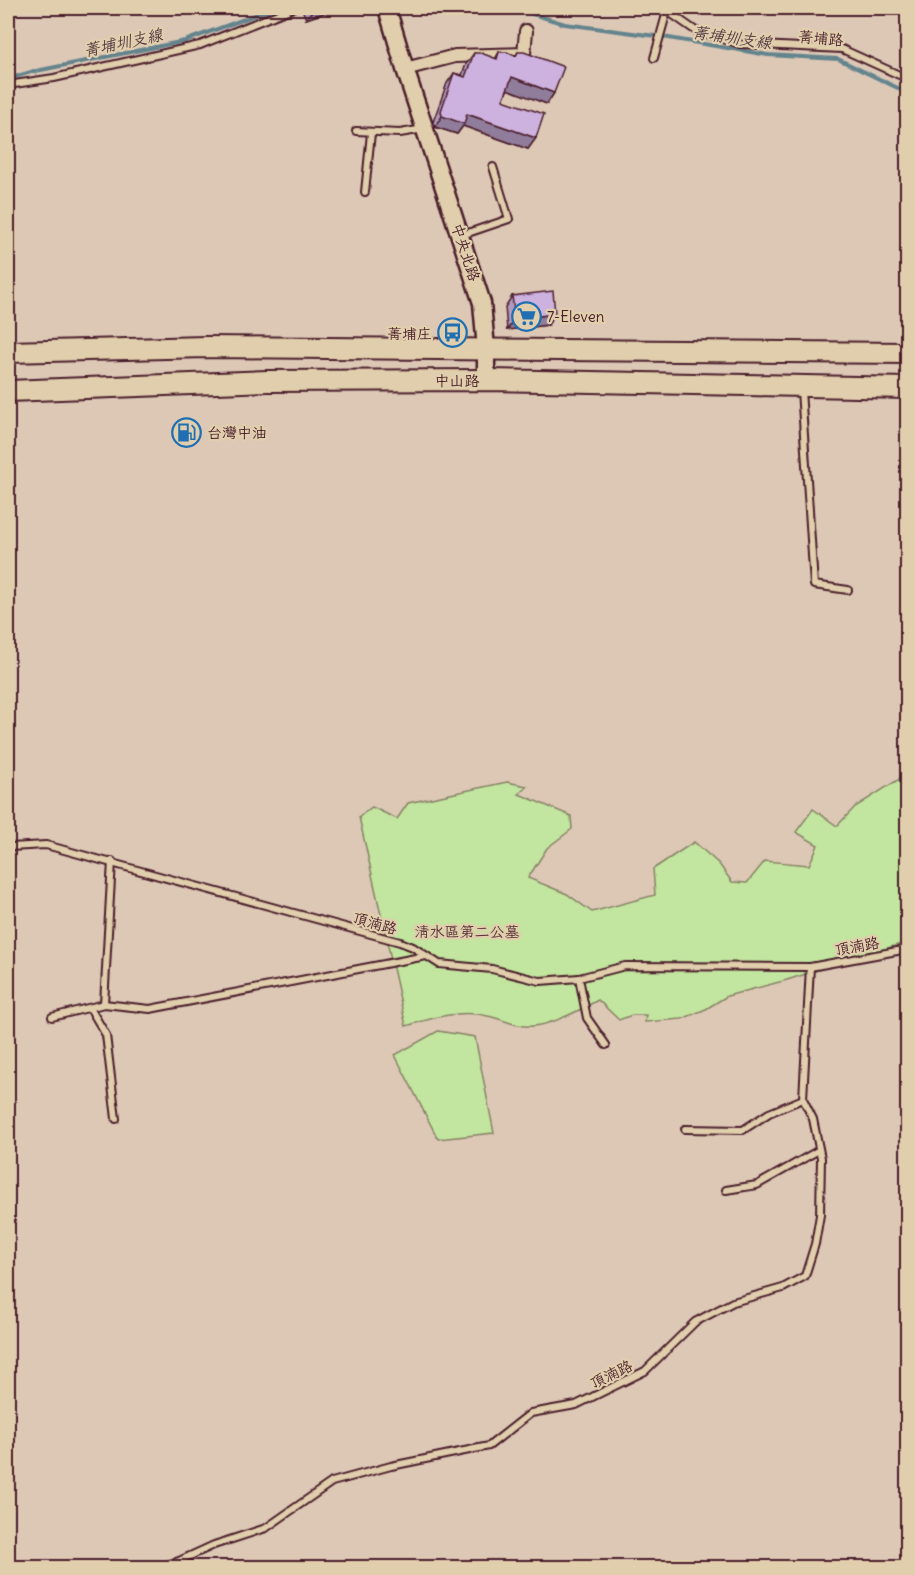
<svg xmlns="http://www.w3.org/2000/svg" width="915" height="1575" font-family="Delius,'LXGW WenKai TC',sans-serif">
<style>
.green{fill:#c2e59f;stroke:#868265;stroke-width:1.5}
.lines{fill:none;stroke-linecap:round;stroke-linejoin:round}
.stream{stroke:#64848d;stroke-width:4}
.lane-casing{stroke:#4a1f2b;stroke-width:10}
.street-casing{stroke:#4a1f2b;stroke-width:16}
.secondary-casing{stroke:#4a1f2b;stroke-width:21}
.primary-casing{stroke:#4a1f2b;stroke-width:24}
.lane{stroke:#e1ceac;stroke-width:6}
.street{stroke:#e1ceac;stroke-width:12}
.secondary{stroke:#e1ceac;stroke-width:16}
.primary{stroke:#e1ceac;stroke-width:20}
.wall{fill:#b098bf;stroke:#4a1f2b;stroke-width:1.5}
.shaded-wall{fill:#907c9b;stroke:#4a1f2b;stroke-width:1.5}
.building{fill:#cdb1de;stroke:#4a1f2b;stroke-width:1.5}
.labels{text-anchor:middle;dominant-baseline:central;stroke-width:4.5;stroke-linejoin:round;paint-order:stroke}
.street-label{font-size:15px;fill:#4a1f2b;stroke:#e1ceac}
.poi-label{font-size:15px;fill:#4a1f2b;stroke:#e1ceac;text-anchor:start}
.park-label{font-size:15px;fill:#563337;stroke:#e1ceac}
.water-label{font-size:16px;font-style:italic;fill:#513843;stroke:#e1ceac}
</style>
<rect width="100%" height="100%" fill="#ddc8b6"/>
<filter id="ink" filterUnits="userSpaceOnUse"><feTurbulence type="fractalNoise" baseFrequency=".0167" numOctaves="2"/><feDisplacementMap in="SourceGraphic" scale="12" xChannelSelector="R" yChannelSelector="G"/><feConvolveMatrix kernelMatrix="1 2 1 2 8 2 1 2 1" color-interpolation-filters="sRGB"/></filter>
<g filter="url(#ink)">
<!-- green -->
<g class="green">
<path d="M907,774V942L787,980L727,996L706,1009L682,1019L645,1022L646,1015H632L619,1020L598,1000C582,1009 552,1025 533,1026C518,1028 503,1019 488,1016C460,1009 432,1018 406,1026L359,817L372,807L397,819L408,803L507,782L527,786L519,794L571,816L572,829L547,848L528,878L567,894L592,912L655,895L653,869L694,842L719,864L732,882L747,883L765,861L809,865L818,845L796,832L813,809L837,826L855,807Z"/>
<path d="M438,1031L475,1037L494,1133L438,1139L395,1055Z"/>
</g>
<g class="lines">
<!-- stream -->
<g class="stream">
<path d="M513,8L565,24L663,37L768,55L838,59L908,93"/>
<path d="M8,79L31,72L185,41L274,8"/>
</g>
<defs>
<g id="lane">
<path d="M663,8L696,31L740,44L842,49L908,79"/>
<path d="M654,58L667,11"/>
<path d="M8,85L54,78L200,45L293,8"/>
<path d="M356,131L400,133L424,129"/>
<path d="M365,192L371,133"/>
<path d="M462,235L509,219L493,167"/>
<path d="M801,390L814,585L848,590"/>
<path d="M8,845L10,847L46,845L400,942L413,947L439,964L492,969L540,981L579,978L625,966L810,967L908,949"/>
<path d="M579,978L587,1018L606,1045"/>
<path d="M104,1004L112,861"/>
<path d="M90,1008L106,1035L116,1119"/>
<path d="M52,1017L104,1004L150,1009L426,956"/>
<path d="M685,1129L743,1130L769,1113L803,1099"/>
<path d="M726,1190L757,1185L819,1150"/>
<path d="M158,1568L179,1561L214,1545L266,1528L332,1482L391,1466L489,1446L531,1413L576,1405L645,1371L695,1322L733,1302L783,1288L805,1276L815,1244L820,1215L821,1158L813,1119L803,1099L810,967"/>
</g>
<path id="street" d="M405,69L455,56L524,54L526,31"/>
<path id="secondary" d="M387,8L405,69L482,303L486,349V380"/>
<g id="primary">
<path d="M8,352L206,347L908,353"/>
<path d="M8,391L267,381L486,380L908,388"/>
</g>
</defs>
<!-- lane casing -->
<use href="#lane" class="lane-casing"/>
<!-- street casing -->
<use href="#street" class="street-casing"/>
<!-- secondary casing -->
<use href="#secondary" class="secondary-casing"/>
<!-- primary casing -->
<use href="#primary" class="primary-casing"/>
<!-- lane -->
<use href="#lane" class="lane"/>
<!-- street -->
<use href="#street" class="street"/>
<!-- secondary -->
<use href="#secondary" class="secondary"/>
<!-- primary -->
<use href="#primary" class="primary"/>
</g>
<!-- wall -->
<g class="wall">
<path d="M303,8H339L306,19L302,9Z"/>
<path d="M499,52L516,55L518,52L554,93L547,104L508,89L503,100L536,138L528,149L463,126L457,134L435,127L433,122L447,83L454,73L462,75L466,64L474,53L495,59Z"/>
<path d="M512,296L548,325L507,330L505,307Z"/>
</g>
<!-- shaded-wall -->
<g class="shaded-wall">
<path d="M323,8H339L306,19L311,12Z"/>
<path d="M512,77L554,93L547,104L504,88Z"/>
<path d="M467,114L536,138L528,149L463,126L457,134L435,127L442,116Z"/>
<path d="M555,314L548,325L507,330L515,319Z"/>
</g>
<!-- building -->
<g class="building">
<path d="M309,8H323L311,12Z"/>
<path d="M499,52H507L516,56L518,52H524L564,67L554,93L512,77L503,100L544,114L536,138L467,114L464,124L442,116L441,111L454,73L465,77L474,53H481L497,59Z"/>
<path d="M553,291L555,314L515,319L512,296Z"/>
</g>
</g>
<!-- icons -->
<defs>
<symbol id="supermarket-ring" viewBox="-11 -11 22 22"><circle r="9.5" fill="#e1ceac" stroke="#1f6fb2" stroke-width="1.5"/><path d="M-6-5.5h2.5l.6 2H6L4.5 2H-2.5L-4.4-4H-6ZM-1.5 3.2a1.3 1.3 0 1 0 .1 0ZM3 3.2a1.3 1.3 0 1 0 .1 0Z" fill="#1f6fb2"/></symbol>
<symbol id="bus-ring" viewBox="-11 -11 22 22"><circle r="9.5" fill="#e1ceac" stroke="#1f6fb2" stroke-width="1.5"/><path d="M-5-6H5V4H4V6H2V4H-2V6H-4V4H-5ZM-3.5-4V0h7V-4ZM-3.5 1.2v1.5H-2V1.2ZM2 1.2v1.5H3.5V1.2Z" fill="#1f6fb2"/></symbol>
<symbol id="fuel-ring" viewBox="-11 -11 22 22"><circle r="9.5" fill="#e1ceac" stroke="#1f6fb2" stroke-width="1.5"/><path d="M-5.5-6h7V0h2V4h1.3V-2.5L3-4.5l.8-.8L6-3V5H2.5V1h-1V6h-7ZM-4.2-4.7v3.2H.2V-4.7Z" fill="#1f6fb2"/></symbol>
</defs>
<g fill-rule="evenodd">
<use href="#supermarket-ring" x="510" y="300" width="33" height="33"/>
<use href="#bus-ring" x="436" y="316" width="33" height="33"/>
<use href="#fuel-ring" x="170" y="416" width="33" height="33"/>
</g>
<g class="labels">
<!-- street labels -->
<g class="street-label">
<text transform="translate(821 38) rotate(5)">菁埔路</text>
<text transform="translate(466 252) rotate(72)">中央北路</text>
<text x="457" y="380">中山路</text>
<text transform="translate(375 923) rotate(16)">頂湳路</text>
<text transform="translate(857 946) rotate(-10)">頂湳路</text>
<text transform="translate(611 1374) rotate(-26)">頂湳路</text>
</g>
<!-- poi labels -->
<g class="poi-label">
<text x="547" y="316">7-Eleven</text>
<text x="432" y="333" text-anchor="end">菁埔庄</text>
<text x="207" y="432">台灣中油</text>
</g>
<!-- park labels -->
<g class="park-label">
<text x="467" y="931">清水區第二公墓</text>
</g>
<!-- water labels -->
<g class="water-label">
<text transform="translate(732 37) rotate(8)">菁埔圳支線</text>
<text transform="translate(123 42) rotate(-12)">菁埔圳支線</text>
</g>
</g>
<!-- margin -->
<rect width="915" height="1575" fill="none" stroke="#e1ceac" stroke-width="30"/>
<rect x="15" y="15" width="885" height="1545" fill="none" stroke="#4a1f2b" stroke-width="2" filter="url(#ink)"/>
</svg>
